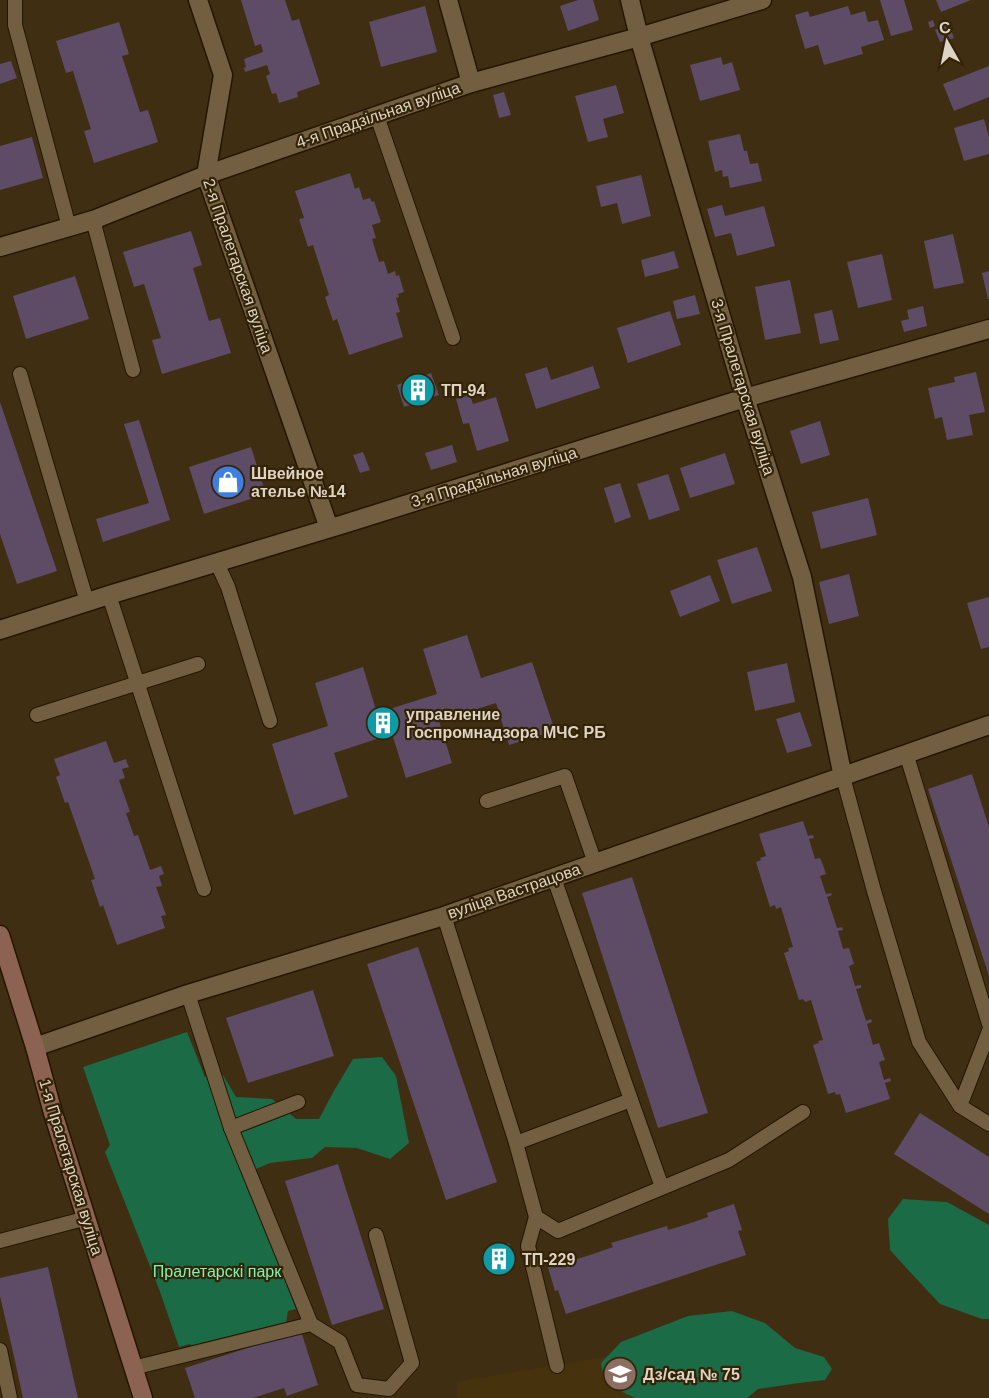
<svg xmlns="http://www.w3.org/2000/svg" width="989" height="1398" font-family="Helvetica,sans-serif">
<style>
.built{fill:#47320e}
.green{fill:#1a6b46}
.building{fill:#5e4b66}
.lines{fill:none;stroke-linecap:round;stroke-linejoin:round}
.service-casing{stroke:#251600;stroke-width:16}
.minor-casing{stroke:#251600;stroke-width:21}
.secondary-casing{stroke:#251600;stroke-width:21}
.service{stroke:#725f42;stroke-width:14}
.minor{stroke:#725f42;stroke-width:18}
.secondary{stroke:#8c6352;stroke-width:18}
.labels{text-anchor:middle;dominant-baseline:central;stroke-width:4.5;stroke-linejoin:round;paint-order:stroke}
.street-label{font-size:16px;fill:#ded3c4;stroke:#342407}
.poi-label{font-size:16px;font-weight:bold;fill:#ded3c4;stroke:#342407;text-anchor:start}
.park-label{font-size:16px;fill:#7df5b6;stroke:#342407}
</style>
<rect width="100%" height="100%" fill="#3f2e12"/>
<!-- built -->
<path class="built" d="M728,1336L738,1398H458L456,1382Z"/>
<!-- green -->
<g class="green">
<path d="M187,1032L205,1077L223,1075L236,1097L272,1099L296,1119H319L335,1089L353,1059L382,1057L396,1076L409,1143L390,1159L357,1148L325,1147L312,1158L270,1163L244,1174L296,1309L288,1311L286,1323L192,1347L190,1344L179,1347L159,1289L105,1152L110,1145L83,1067Z"/>
<path d="M903,1199L947,1202L989,1225V1319H982L940,1304L911,1273L890,1250L888,1219Z"/>
<path d="M732,1311L765,1323L795,1348L824,1357L832,1369L825,1380L799,1383L758,1389L747,1398H636L626,1394L604,1380L601,1363L621,1342L688,1316Z"/>
</g>
<!-- building -->
<g class="building">
<path d="M241,0H285L292,21L299,19L320,84L297,92L298,97L279,103L276,93L272,94L266,76L270,74L267,65L245,72L244,68L246,67L244,59L263,52L261,44L255,46Z"/>
<path d="M578,0H593L599,20L568,31L560,6Z"/>
<path d="M880,0H904L913,30L891,36Z"/>
<path d="M936,0H971L941,12Z"/>
<path d="M425,6L437,52L381,67L369,22Z"/>
<path d="M848,6L851,15L865,11L868,22L878,20L884,40L861,47L863,54L824,65L818,45L805,49L795,15L808,11L810,17Z"/>
<path d="M933,20L935,26L930,28L928,22Z"/>
<path d="M119,22L129,54L122,56L140,112L148,110L158,142L94,163L84,131L91,129L88,120L73,71L66,73L56,41Z"/>
<path d="M949,24L954,38L940,42L935,30Z"/>
<path d="M721,57L723,65L732,62L740,90L700,101L690,65Z"/>
<path d="M11,61L17,78L0,84V64Z"/>
<path d="M989,66V97L954,111L943,84Z"/>
<path d="M616,85L624,113L603,119L608,137L588,142L575,96Z"/>
<path d="M504,92L511,115L499,118L493,95Z"/>
<path d="M984,119L989,137V154L964,161L954,128Z"/>
<path d="M740,134L744,151H747L750,164L758,163L762,181L730,188L728,176L723,177L722,170L715,172L708,141Z"/>
<path d="M32,137L43,178L0,190V146Z"/>
<path d="M350,173L355,189L359,187L363,200L370,198L372,202L374,201L381,222L372,225L376,238L372,239L379,262L384,261L388,274L395,271L396,276L399,275L404,292L398,294L399,297L396,298L400,312L396,313L403,337L349,355L337,319L333,321L325,297L329,295L313,245L308,247L299,219L304,218L295,191Z"/>
<path d="M641,175L651,216L622,224L617,203L601,207L596,186Z"/>
<path d="M722,205L725,216L764,206L775,246L737,256L731,233L715,237L707,209Z"/>
<path d="M191,231L202,265L193,268L209,321L220,318L231,353L162,374L152,340L161,338L144,284L134,287L123,252Z"/>
<path d="M953,234L964,283L934,289L924,241Z"/>
<path d="M674,251L679,268L645,277L641,260Z"/>
<path d="M882,254L892,300L858,308L847,262Z"/>
<path d="M989,271V299H988L982,273Z"/>
<path d="M75,276L89,319L26,339L13,296Z"/>
<path d="M790,280L801,333L765,340L755,287Z"/>
<path d="M695,295L700,314L677,319L673,301Z"/>
<path d="M923,306L927,326L904,332L901,321L909,319L907,310Z"/>
<path d="M832,310L839,340L820,344L814,314Z"/>
<path d="M670,311L681,345L628,363L617,328Z"/>
<path d="M593,366L600,388L536,409L525,374L547,367L551,380Z"/>
<path d="M976,372L985,412L969,415L973,435L947,440L942,417L935,419L928,388L955,382L954,377Z"/>
<path d="M431,373L439,395L404,407L397,385Z"/>
<path d="M470,395L473,404L496,397L509,441L477,451L469,423L463,424L456,399Z"/>
<path d="M0,402L57,571L17,584L0,534Z"/>
<path d="M139,420L170,520L103,542L96,519L149,503L124,424Z"/>
<path d="M820,421L830,455L801,464L790,431Z"/>
<path d="M452,445L457,462L431,470L425,453Z"/>
<path d="M251,447L266,494L204,514L189,467Z"/>
<path d="M363,452L370,470L360,473L353,455Z"/>
<path d="M725,453L735,484L690,498L680,468Z"/>
<path d="M668,474L680,510L649,520L637,484Z"/>
<path d="M620,483L631,517L615,523L604,488Z"/>
<path d="M868,498L877,535L821,549L812,512Z"/>
<path d="M757,547L772,591L732,604L717,560Z"/>
<path d="M849,574L859,616L829,624L819,582Z"/>
<path d="M710,575L720,601L680,617L670,591Z"/>
<path d="M989,597V647L981,649L967,603Z"/>
<path d="M467,635L481,678L532,662L555,731L509,745L496,703L439,721L452,763L406,778L392,734L334,753L348,797L294,815L272,744L328,726L315,683L363,667L377,713L437,694L423,649Z"/>
<path d="M787,663L795,702L755,711L747,672Z"/>
<path d="M800,712L812,746L787,753L776,719Z"/>
<path d="M106,741L114,763L126,759L127,763L129,767L122,769L125,778L119,780L130,812L126,813L134,836L138,835L150,870L161,866L164,874L159,876L162,886L156,887L166,915L161,916L165,928L117,945L103,905L100,907L91,880L95,879L68,802L65,803L56,777L60,775L54,759Z"/>
<path d="M972,774L989,827V976L928,789Z"/>
<path d="M803,821L808,836L813,835L814,838L809,839L815,859L820,858L823,865L826,874L820,876L826,894L831,893L832,895L827,897L837,928L842,927L843,930L838,931L843,949L849,948L854,964L849,966L855,986L861,985V988L856,989L866,1021L871,1019L872,1022L867,1024L873,1045L879,1043L882,1052L885,1060L879,1062L884,1080L890,1078L891,1081L885,1083L890,1099L846,1113L840,1094L836,1095L835,1092L828,1094L813,1045L819,1043L818,1041L823,1040L811,1000L805,1002L803,999L799,1000L784,953L789,951L788,948L793,947L781,907L776,909L775,905L770,907L756,862L761,860L760,858L766,856L759,834Z"/>
<path d="M632,877L708,1113L658,1128L582,893Z"/>
<path d="M418,947L497,1182L446,1200L367,964Z"/>
<path d="M313,990L334,1056L248,1083L226,1018Z"/>
<path d="M920,1113L989,1157V1214L894,1154Z"/>
<path d="M338,1164L384,1309L332,1325L285,1181Z"/>
<path d="M734,1204L742,1230L738,1231L746,1255L566,1314L558,1290L555,1291L547,1264L573,1255L574,1260L593,1254L613,1247L611,1243L667,1226L668,1230L688,1224L708,1217L707,1213Z"/>
<path d="M509,1243L516,1264L489,1274L482,1253Z"/>
<path d="M48,1267L78,1398H23L13,1352L0,1296V1278Z"/>
<path d="M301,1331L318,1385L287,1396L284,1388L253,1398H195L185,1368Z"/>
</g>
<g class="lines">
<defs>
<g id="service">
<path d="M15,0V25L69,227"/>
<path d="M377,116L453,338"/>
<path d="M93,220L133,370"/>
<path d="M20,374L87,602"/>
<path d="M217,563L228,587L270,721"/>
<path d="M109,595L204,889"/>
<path d="M37,715L198,664"/>
<path d="M906,753L989,1024"/>
<path d="M843,777L874,891L919,1042L960,1106L989,1124"/>
<path d="M487,801L565,776L595,863"/>
<path d="M444,916L516,1143L536,1217L558,1231L729,1160L803,1112"/>
<path d="M188,994L231,1128L311,1324"/>
<path d="M631,1100L662,1187"/>
<path d="M960,1106L989,1031"/>
<path d="M231,1128L298,1102"/>
<path d="M516,1143L631,1100L554,878"/>
<path d="M536,1217L528,1246L557,1366"/>
<path d="M0,1241L87,1218"/>
<path d="M0,1350L10,1398"/>
<path d="M133,1368L311,1324L340,1342L357,1385L389,1389L412,1363L376,1235"/>
</g>
<g id="minor">
<path d="M198,0L223,75L206,175L329,528"/>
<path d="M448,0L471,83"/>
<path d="M630,0L639,37L745,398L802,577L843,777"/>
<path d="M0,247L93,220L206,175L471,83L639,37L762,0"/>
<path d="M0,630L109,595L344,524L745,398L989,329"/>
<path d="M35,1047L188,994L444,916L989,725"/>
</g>
<path id="secondary" d="M0,935L35,1047L53,1113L143,1398"/>
</defs>
<!-- service casing -->
<use href="#service" class="service-casing"/>
<!-- minor casing -->
<use href="#minor" class="minor-casing"/>
<!-- secondary casing -->
<use href="#secondary" class="secondary-casing"/>
<!-- service -->
<use href="#service" class="service"/>
<!-- minor -->
<use href="#minor" class="minor"/>
<!-- secondary -->
<use href="#secondary" class="secondary"/>
</g>
<!-- icons -->
<defs>
<symbol id="building-disc" viewBox="-11 -11 22 22"><circle r="9.5" fill="#0f9aa8" stroke="#342407"/><path d="M-4-6H4V6H1V3H-1V6H-4ZM-2.5-4.3h1.7v1.8h-1.7ZM.8-4.3h1.7v1.8H.8ZM-2.5-1h1.7V.8h-1.7ZM.8-1h1.7V.8H.8Z" fill="#fff"/></symbol>
<symbol id="shop-disc" viewBox="-11 -11 22 22"><circle r="9.5" fill="#3f7fe0" stroke="#342407"/><path d="M-5-2.5h2.3a2.7 3.5 0 0 1 5.4 0H5L5.5 6h-11ZM-1.5-2.5h3a1.5 2.3 0 0 0-3 0Z" fill="#fff"/></symbol>
<symbol id="school-disc" viewBox="-11 -11 22 22"><circle r="9.5" fill="#8d6e63" stroke="#342407"/><path d="M0-5L7-2L0 1L-7-2ZM-4 1L0 2.5L4 1V4Q0 6-4 4Z" fill="#fff"/></symbol>
</defs>
<g fill-rule="evenodd">
<use href="#building-disc" x="399" y="371" width="38" height="38"/>
<use href="#shop-disc" x="209" y="463" width="38" height="38"/>
<use href="#building-disc" x="364" y="704" width="38" height="38"/>
<use href="#building-disc" x="480" y="1240" width="38" height="38"/>
<use href="#school-disc" x="601" y="1355" width="38" height="38"/>
</g>
<g class="labels">
<!-- street labels -->
<g class="street-label">
<text transform="translate(378 115) rotate(-19)">4-я Прадзільная вуліца</text>
<text transform="translate(238 266) rotate(71)">2-я Пралетарская вуліца</text>
<text transform="translate(743 387) rotate(73)">3-я Пралетарская вуліца</text>
<text transform="translate(494 477) rotate(-17)">3-я Прадзільная вуліца</text>
<text transform="translate(514 891) rotate(-19)">вуліца Вастрацова</text>
<text transform="translate(71 1167) rotate(73)">1-я Пралетарская вуліца</text>
</g>
<!-- poi labels -->
<g class="poi-label">
<text x="441" y="390">ТП-94</text>
<text x="251" y="473">Швейное<tspan x="251" dy="18">ателье №14</tspan></text>
<text x="406" y="714">управление<tspan x="406" dy="18">Госпромнадзора МЧС РБ</tspan></text>
<text x="522" y="1259">ТП-229</text>
<text x="643" y="1374">Дз/сад № 75</text>
</g>
<!-- park labels -->
<g class="park-label">
<text x="217" y="1271">Пралетарскі парк</text>
</g>
</g>
<!-- north arrow -->
<g transform="translate(947 42) rotate(351)" stroke="#342407" stroke-width="4.5" paint-order="stroke">
<path d="M0-4.5L10 22L0 15L-10 22Z" fill="#ded3c4"/>
<text y="-9" font-size="16" font-weight="bold" text-anchor="middle" fill="#ded3c4">С</text>
</g>
</svg>
